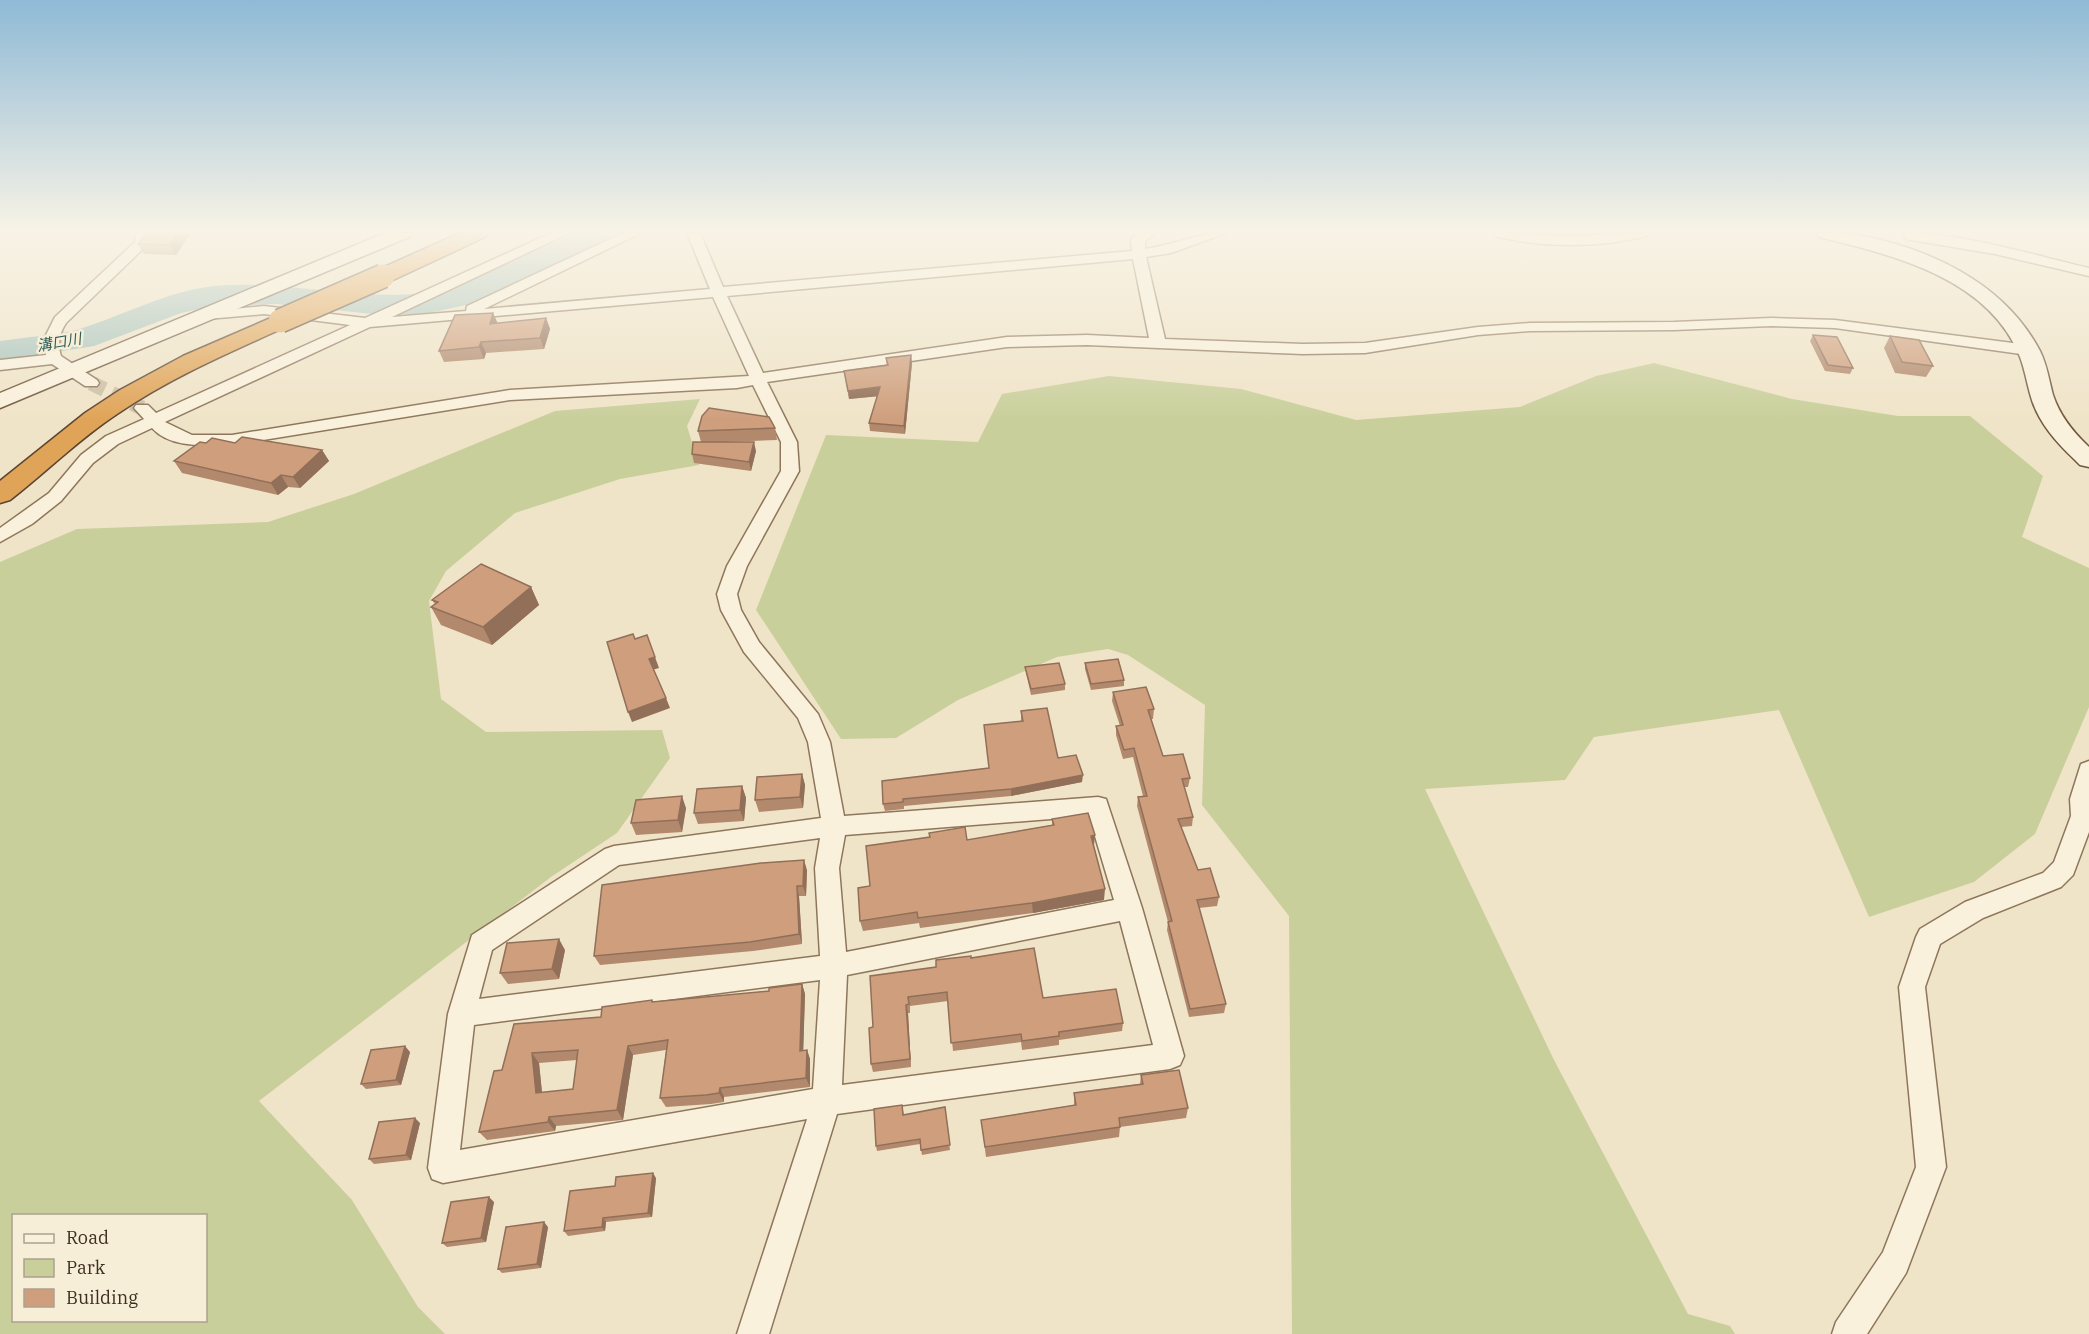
<svg xmlns="http://www.w3.org/2000/svg" width="2089" height="1334" font-family="'IBM Plex Serif','Noto Sans JP',serif">
<style>
.green{fill:#c9cf9b;fill-rule:evenodd}
.lines{fill:none;stroke-linecap:round;stroke-linejoin:round}
.river{fill:#a9c4bc;fill-rule:evenodd}
.street-tunnel{stroke:#ccc0a6;stroke-width:15;stroke-dasharray:15 8;stroke-linecap:butt}
.street-casing{stroke:#8d765c;stroke-width:3}
.secondary-casing{stroke:#6f573f;stroke-width:3}
.highway-casing{stroke:#5b4430;stroke-width:3}
.street{fill:#faf1dc;fill-rule:evenodd}
.secondary{fill:#faf1dc;fill-rule:evenodd}
.highway{fill:#e0a458;fill-rule:evenodd}
.highway-bridge-casing{stroke:#5b4430;stroke-width:26;stroke-linecap:butt}
.highway-bridge{stroke:#e0a458;stroke-width:23}
.wall{fill:#b2896c;fill-rule:evenodd}
.shaded-wall{fill:#916f58}
.building{fill:#cf9f7d;stroke:#916f58;stroke-width:1.5;fill-rule:evenodd}
.labels{text-anchor:middle;dominant-baseline:central;stroke-width:5;stroke-linejoin:round;paint-order:stroke}
.far-water-label{font-size:15px;font-style:italic;fill:#2f5d5a;stroke:#f7eed8}
</style>
<rect width="100%" height="100%" fill="#f0e4c8"/>
<!-- green -->
<g class="green">
<path d="M1654,363L1792,399L1898,416H1970L2043,476L2022,537L2089,568V707L2035,834L1974,882L1869,917L1779,710L1594,737L1565,780L1425,789L1553,1058L1688,1314L1730,1326L1735,1334H1292L1289,916L1202,805L1205,705L1128,655L1108,649L1057,657L958,700L896,738L841,739L756,610L826,435L978,442L1002,394L1109,376L1241,389L1356,420L1520,407L1596,376Z"/>
<path d="M700,399L687,426L699,465L620,479L515,513L446,571L429,601L441,699L486,732L662,730L670,758L617,833L551,877L259,1101L352,1200L418,1307L445,1334H0V562L77,529L268,522L354,494L555,411ZM14,1216H206V1320H14Z"/>
</g>
<g class="lines">
<!-- river -->
<path class="river" d="M575,233H614L610,239L466,305L425,314L382,315L276,304L214,306L181,313L94,346L0,361V341C25,337 52,336 76,330C123,316 166,291 215,286C292,279 370,305 446,290Z"/>
<!-- street-tunnel -->
<path class="street-tunnel" d="M91,383L142,408"/>
<defs>
<g id="street">
<path d="M136,233H150L146,246L66,323C59,334 57,344 61,356L97,380L99,383L97,386H85L52,364L0,370V360L46,355L44,339L55,317L135,242Z"/>
<path d="M551,233H569L392,317L466,311L467,306L623,233H641L484,309L710,289L687,233H700L723,287L1132,251L1131,239L1138,233H1155L1145,241V249C1173,245 1198,233 1226,233L1171,253L1146,257L1165,339L1303,344L1365,343L1478,327L1530,323L1674,322L1771,318L1835,320L2028,345L2036,350L2028,355L1835,328L1771,326L1674,330L1530,331L1478,335L1365,353L1303,354L1087,345L1007,347L767,382L797,442L799,471L747,566L737,594L741,610L759,642L818,714L830,742L844,816L1098,797L1106,799L1142,908L1184,1056L1180,1065L1170,1069L837,1114L769,1334H737L807,1119L443,1183L432,1179L428,1168L448,1014L472,935L605,849L614,846L821,818L808,742L798,718L744,652L721,610L717,594L727,566L781,471V442L753,385L737,388L510,400L232,445C206,445 171,449 152,428L118,444L93,463L61,501L32,524L0,542V528L49,493L81,455L106,436L144,419L134,408L136,405H148L156,413L350,325L264,314L207,319L202,318L200,315L202,312L264,306L365,318ZM1133,259L1149,338L1087,335L1007,337L763,373L727,296ZM713,297L749,376L510,390L232,435H192L165,422L370,327ZM1089,816L1114,900L846,952L839,868L845,835ZM820,838L815,868L820,956L479,999L492,950L619,865ZM1120,921L1153,1045L842,1085L847,975ZM820,980L813,1089L460,1150L474,1025Z"/>
<path d="M1494,233L1571,236L1648,233L1647,236C1599,248 1543,248 1495,236Z"/>
<path d="M1906,233C1962,233 2033,255 2089,268V276L1995,254L1911,240L1906,239L1904,236Z"/>
<path d="M2089,761V832L2073,875L2061,887L1983,918L1940,944L1925,987L1946,1167L1906,1273L1867,1334H1832L1836,1322L1883,1252L1916,1167L1899,987L1916,937L1920,929L1965,902L2043,873L2054,862L2071,816L2070,799L2081,764Z"/>
</g>
<g id="secondary">
<path d="M385,233H411L409,237L0,408V393Z"/>
<path d="M1817,233C1829,233 1842,232 1853,234C1927,247 2004,282 2040,351C2047,365 2049,380 2053,395C2060,416 2073,432 2089,447V467L2080,465L2075,460C2056,442 2038,422 2031,397C2027,384 2025,370 2020,357C1989,278 1893,255 1819,237Z"/>
</g>
<g id="highway">
<path d="M460,233H488L485,237L391,281L383,283L375,281L372,276L375,271Z"/>
<path d="M280,314L288,316L292,321L288,326C230,352 170,378 117,414C79,439 46,472 10,500L0,503V481L85,413L120,390L183,356Z"/>
</g>
</defs>
<!-- street casing -->
<use href="#street" class="street-casing"/>
<!-- secondary casing -->
<use href="#secondary" class="secondary-casing"/>
<!-- highway casing -->
<use href="#highway" class="highway-casing"/>
<!-- street -->
<use href="#street" class="street"/>
<!-- secondary -->
<use href="#secondary" class="secondary"/>
<!-- highway -->
<use href="#highway" class="highway"/>
<defs>
<path id="highway-bridge" d="M280,321L383,276"/>
</defs>
<!-- highway-bridge casing -->
<use href="#highway-bridge" class="highway-bridge-casing"/>
<!-- highway-bridge -->
<use href="#highway-bridge" class="highway-bridge"/>
</g>
<!-- wall -->
<g class="wall">
<path d="M191,233L176,255L144,254L138,244Z"/>
<path d="M493,313L497,323L546,318L550,329L544,349L486,353L484,359L444,362L439,351Z"/>
<path d="M1813,335L1853,368L1850,374L1825,371L1810,341Z"/>
<path d="M1890,336L1933,366L1926,377L1895,373L1884,348Z"/>
<path d="M886,358L912,363L905,434L870,431L869,423L877,396L849,399L844,371L887,366Z"/>
<path d="M775,428L777,440L722,442L756,451L751,471L694,463L692,454L701,442L698,431Z"/>
<path d="M206,443H235L322,450L329,461L300,488L288,487L278,495L182,473L174,461Z"/>
<path d="M531,587L539,605L492,645L441,625L431,607L435,604L432,600Z"/>
<path d="M1085,663L1124,680V686L1091,690L1085,669Z"/>
<path d="M1025,667L1065,684V690L1031,695L1026,673Z"/>
<path d="M1113,692L1154,709L1153,719H1151L1163,756L1190,778L1188,787H1184L1193,817L1192,826L1181,827L1198,870L1219,897L1217,906L1199,908L1226,1004L1224,1013L1189,1017L1167,930L1168,922L1137,806L1138,797L1143,796L1133,757L1123,759L1116,735V726H1120L1112,701Z"/>
<path d="M1021,711L1058,758L1082,782L1011,796L904,806V809L885,811L883,804L989,768L1021,721Z"/>
<path d="M802,774L805,785L803,808L759,812L755,800Z"/>
<path d="M742,786L746,798L744,821L698,824L694,813Z"/>
<path d="M686,808L682,832L636,835L631,823Z"/>
<path d="M1052,819L1094,846L1104,900L1033,913L920,928L919,923L863,931L860,921L870,886L967,840L1052,825Z"/>
<path d="M807,870L806,896H799L802,944L753,951L600,965L594,956Z"/>
<path d="M565,950L559,979L508,984L500,973Z"/>
<path d="M971,958L1043,998L1123,1023L1122,1031L1059,1040V1045L1022,1050L1021,1042L953,1051L948,1001L910,1006V1013H908L911,1067L873,1072L871,1064L873,1027L936,967Z"/>
<path d="M802,984L805,994L803,1050H807L810,1059V1087L724,1097V1102L711,1104L666,1107L660,1098L666,1050L633,1055L623,1120L556,1126L555,1131L487,1140L479,1132L502,1070L514,1024L601,1017L652,1000L653,1002L769,991ZM577,1060L573,1089L542,1093L539,1063Z"/>
<path d="M410,1052L401,1085L366,1089L361,1084Z"/>
<path d="M1141,1075L1188,1108L1186,1118L1120,1127L1119,1137L986,1157L981,1120L1074,1105V1093L1140,1084Z"/>
<path d="M902,1105L904,1115L945,1107L950,1150L922,1155L920,1144L877,1151L876,1146Z"/>
<path d="M420,1123L411,1160L374,1164L369,1159Z"/>
<path d="M656,1178L652,1217L606,1222L605,1231L568,1236L564,1231L615,1186Z"/>
<path d="M494,1202L486,1242L447,1247L442,1243Z"/>
<path d="M548,1227L541,1268L502,1273L498,1269Z"/>
</g>
<!-- shaded-wall -->
<g class="shaded-wall">
<path d="M178,233H191L176,255L170,245Z"/>
<path d="M493,313L498,324H490Z"/>
<path d="M546,318L550,329L544,349L540,338Z"/>
<path d="M481,342L486,353L484,359L479,347Z"/>
<path d="M911,355L912,363L905,434L904,426Z"/>
<path d="M880,387L881,396L849,399L848,391Z"/>
<path d="M754,442L756,451L751,471L749,462Z"/>
<path d="M322,450L329,461L300,488L293,477Z"/>
<path d="M281,475L288,487L278,495L271,483Z"/>
<path d="M531,587L539,605L492,645L483,627Z"/>
<path d="M655,657L659,668L652,670L649,659Z"/>
<path d="M666,698L670,708L632,722L628,712Z"/>
<path d="M802,774L805,785L803,808L800,797Z"/>
<path d="M1083,775L1082,782L1011,796V789Z"/>
<path d="M742,786L746,798L744,821L740,810Z"/>
<path d="M682,796L686,808L682,832L678,820Z"/>
<path d="M1095,835L1094,846H1090L1091,836Z"/>
<path d="M804,860L807,870L806,896L803,886Z"/>
<path d="M797,886L799,896L802,944L799,934Z"/>
<path d="M1105,889L1104,900L1033,913L1032,903Z"/>
<path d="M559,939L565,950L559,979L552,969Z"/>
<path d="M802,984L805,994L803,1060L800,1051Z"/>
<path d="M906,1005L908,1013L911,1067L910,1059Z"/>
<path d="M405,1046L410,1052L401,1085L396,1080Z"/>
<path d="M628,1046L633,1055L623,1120L617,1110Z"/>
<path d="M807,1050L810,1059V1087L806,1078Z"/>
<path d="M532,1053L539,1063L543,1102L536,1093Z"/>
<path d="M720,1088L724,1097V1102L719,1093Z"/>
<path d="M549,1117L556,1126L555,1131L548,1122Z"/>
<path d="M415,1118L420,1123L411,1160L406,1155Z"/>
<path d="M653,1173L656,1178L652,1217L648,1213Z"/>
<path d="M489,1197L494,1202L486,1242L481,1238Z"/>
<path d="M603,1218L606,1222L605,1231L602,1227Z"/>
<path d="M544,1222L548,1227L541,1268L537,1264Z"/>
</g>
<!-- building -->
<g class="building">
<path d="M146,233H178L170,245L138,244Z"/>
<path d="M493,313L490,324L546,318L540,338L481,342L479,347L439,351L455,315Z"/>
<path d="M1813,335L1837,337L1853,368L1828,365Z"/>
<path d="M1890,336L1919,340L1933,366L1902,362Z"/>
<path d="M911,355L904,426L869,423L880,387L848,391L844,371L888,365L886,358Z"/>
<path d="M709,408L769,417L775,428L698,431L702,416Z"/>
<path d="M242,437L322,450L293,477L281,475L271,483L174,461L200,442L206,443L212,438L235,443Z"/>
<path d="M693,442H754L749,462L692,454Z"/>
<path d="M481,564L531,587L483,627L431,607L438,602L432,600Z"/>
<path d="M633,634L635,639L647,635L655,657L649,659L666,698L628,712L607,642Z"/>
<path d="M1118,659L1124,680L1091,684L1085,663Z"/>
<path d="M1059,663L1065,684L1031,689L1025,667Z"/>
<path d="M1146,687L1154,709L1148,710L1163,756L1183,754L1190,778L1182,779L1193,817L1178,819L1198,870L1210,868L1219,897L1197,900L1226,1004L1190,1009L1168,922L1172,921L1138,797L1147,796L1134,748L1124,750L1116,726L1123,725L1113,692Z"/>
<path d="M1047,708L1058,758L1076,755L1083,775L1011,789L903,799V802L883,804L882,781L989,768L984,725L1023,721L1021,711Z"/>
<path d="M802,774L800,797L755,800L757,777Z"/>
<path d="M742,786L740,810L694,813L697,789Z"/>
<path d="M682,796L678,820L631,823L636,800Z"/>
<path d="M1088,813L1095,835L1091,836L1105,889L1032,903L918,918L917,912L860,921L858,888L870,886L866,846L930,837L929,833L965,827L967,840L1054,825L1052,819Z"/>
<path d="M804,860L803,886H797L799,934L750,942L594,956L602,885L761,863Z"/>
<path d="M559,939L552,969L500,973L507,943Z"/>
<path d="M1034,948L1043,998L1116,989L1123,1023L1059,1032V1036L1022,1041L1021,1034L951,1043L947,992L908,997L909,1004L906,1005L910,1059L871,1064L869,1028L873,1027L870,976L936,967V960L971,956V958Z"/>
<path d="M802,984L800,1051L807,1050L806,1078L720,1088L719,1093L706,1095L660,1098L668,1040L628,1046L617,1110L549,1117L548,1122L479,1132L494,1071L502,1070L514,1024L601,1017L602,1007L652,1000V1002L769,991V988ZM578,1050L573,1089L536,1093L532,1053Z"/>
<path d="M405,1046L396,1080L361,1084L371,1050Z"/>
<path d="M1179,1070L1188,1108L1119,1118L1120,1127L985,1147L981,1120L1076,1105L1074,1093L1143,1084L1141,1075Z"/>
<path d="M902,1105L903,1115L945,1107L950,1145L921,1150L920,1139L876,1146L874,1109Z"/>
<path d="M415,1118L406,1155L369,1159L379,1122Z"/>
<path d="M653,1173L648,1213L603,1218L602,1227L564,1231L570,1191L615,1186L616,1177Z"/>
<path d="M489,1197L481,1238L442,1243L451,1202Z"/>
<path d="M544,1222L537,1264L498,1269L506,1227Z"/>
</g>
<!-- sky -->
<linearGradient id="sky" x2="0" y2="1"><stop stop-color="#8fbad6"/><stop offset="0.55" stop-color="#f8f3e6"/><stop offset="1" stop-color="#f8f3e6" stop-opacity="0"/></linearGradient>
<rect width="2089" height="420" fill="url(#sky)"/>
<g class="labels">
<!-- far-water labels -->
<g class="far-water-label">
<text transform="translate(59 342) rotate(-10)">溝口川</text>
</g>
</g>
<!-- legend -->
<rect x="12" y="1214" width="195" height="108" fill="#f7eed8" stroke="#ada18e" stroke-width="1.5"/>
<rect x="24" y="1234" width="30" height="9" fill="#faf1dc" stroke="#ada18e" stroke-width="1.5"/>
<text x="66" y="1244" font-size="18" fill="#3d2e20">Road</text>
<rect x="24" y="1259" width="30" height="18" fill="#c9cf9b" stroke="#ada18e" stroke-width="1.5"/>
<text x="66" y="1274" font-size="18" fill="#3d2e20">Park</text>
<rect x="24" y="1289" width="30" height="18" fill="#cf9f7d" stroke="#ada18e" stroke-width="1.5"/>
<text x="66" y="1304" font-size="18" fill="#3d2e20">Building</text>
</svg>
